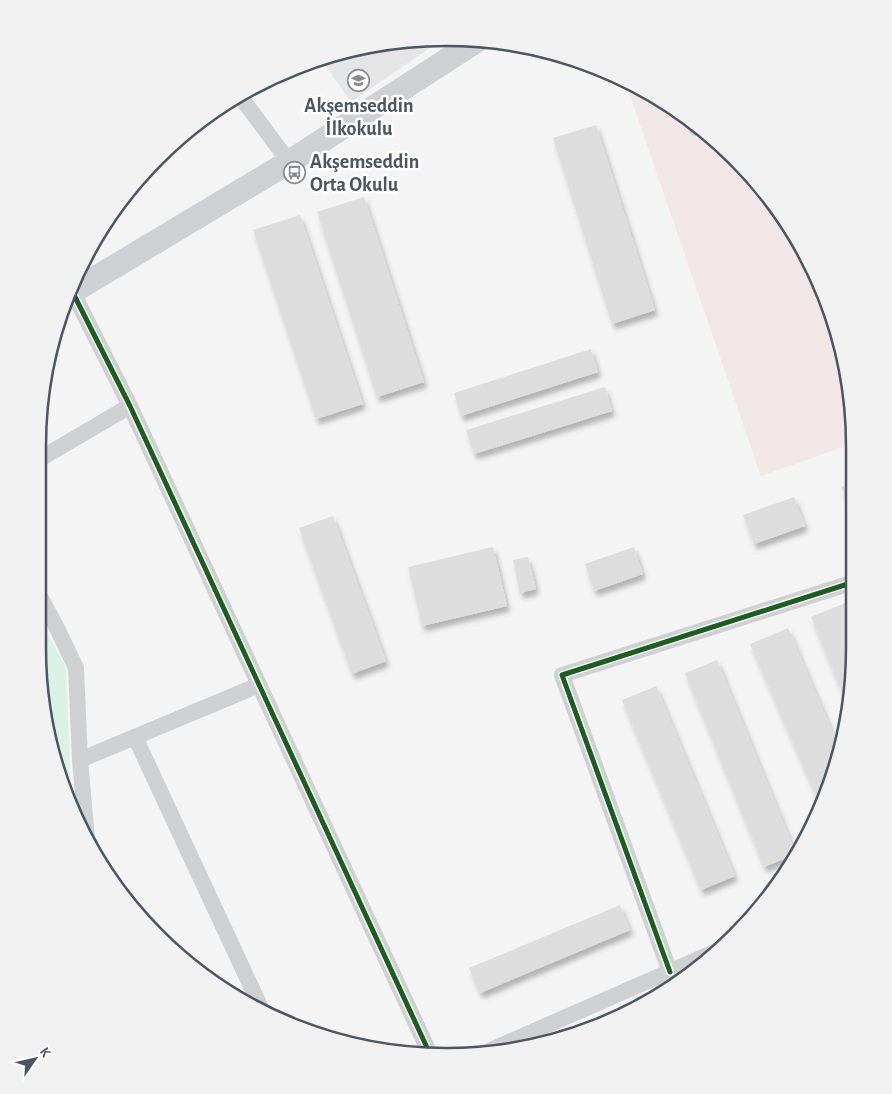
<svg xmlns="http://www.w3.org/2000/svg" width="892" height="1094" font-family="'Alegreya Sans',sans-serif">
<style>
.education{fill:#e6e5e6}
.medical{fill:#f1e7e6}
.green{fill:#d9f2e3}
.building{fill:#ddddde;filter:url(#shadow)}
.lines{fill:none;stroke-linecap:round;stroke-linejoin:round}
.street{stroke:#ced0d2;stroke-width:16}
.secondary{stroke:#ced0d4;stroke-width:24}
.cycleway-casing{stroke:#fff;stroke-width:8}
.cycleway{stroke:#1b5e20;stroke-width:5}
.labels{text-anchor:middle;dominant-baseline:central;stroke-width:5;stroke-linejoin:round;paint-order:stroke}
.poi-label{font-size:20px;font-weight:bold;fill:#4a5661;stroke:#fff}
.rim{fill:none;stroke:#4a5661;stroke-width:2.5}
</style>
<defs>
<filter id="shadow"><feDropShadow dx="3" dy="5.5" stdDeviation="2.5" flood-color="#0004"/></filter>
</defs>
<rect width="100%" height="100%" fill="#f4f4f4"/>
<!-- education -->
<path class="education" d="M419,38L443,39L351,102L321,59L340,51Z"/>
<!-- medical -->
<path class="medical" d="M625,81L650,92L715,139L770,197L812,265L841,341L854,420V443L761,476Z"/>
<!-- green -->
<path class="green" d="M38,616L66,668L71,801L51,753L38,648Z"/>
<!-- building -->
<g class="building">
<path d="M596,125L655,310L612,324L553,138Z"/>
<path d="M364,197L424,382L377,397L317,212Z"/>
<path d="M300,215L363,404L316,419L253,230Z"/>
<path d="M591,349L598,372L461,416L454,393Z"/>
<path d="M605,387L612,411L474,454L466,430Z"/>
<path d="M854,482V513H852L841,487Z"/>
<path d="M794,497L805,526L754,544L743,515Z"/>
<path d="M333,516L386,661L352,674L299,528Z"/>
<path d="M493,547L507,606L422,626L408,567Z"/>
<path d="M634,547L643,574L594,591L585,564Z"/>
<path d="M528,557L536,589L520,593L513,560Z"/>
<path d="M850,601L854,609V674L848,707L811,617Z"/>
<path d="M788,628L841,752L821,807L750,644Z"/>
<path d="M717,660L796,854L764,867L685,673Z"/>
<path d="M656,686L735,876L701,890L622,700Z"/>
<path d="M620,905L630,930L480,993L469,968Z"/>
</g>
<g class="lines">
<!-- street -->
<g class="street">
<path d="M240,96L289,162"/>
<path d="M696,128L699,127"/>
<path d="M70,287L130,406L430,1054"/>
<path d="M38,460L130,406"/>
<path d="M38,593L56,626L76,668L80,760L87,839"/>
<path d="M135,737L262,1010"/>
<path d="M80,760L259,685"/>
<path d="M670,972L562,675L854,582"/>
<path d="M484,1053L721,949"/>
</g>
<!-- secondary -->
<path class="secondary" d="M67,295L289,162L478,40"/>
<defs>
<g id="cycleway">
<path d="M70,287L130,406L430,1054"/>
<path d="M670,972L562,675L854,582"/>
</g>
</defs>
<!-- cycleway casing -->
<use href="#cycleway" class="cycleway-casing"/>
<!-- cycleway -->
<use href="#cycleway" class="cycleway"/>
</g>
<!-- icons -->
<defs>
<symbol id="school-ring" viewBox="-11 -11 22 22"><circle r="9.5" fill="#fff" stroke="#868d94" stroke-width="1.5"/><path d="M0-5L7-2L0 1L-7-2ZM-4 1L0 2.5L4 1V4Q0 6-4 4Z" fill="#868d94"/></symbol>
<symbol id="bus-ring" viewBox="-11 -11 22 22"><circle r="9.5" fill="#fff" stroke="#868d94" stroke-width="1.5"/><path d="M-5-6H5V4H4V6H2V4H-2V6H-4V4H-5ZM-3.5-4V0h7V-4ZM-3.5 1.2v1.5H-2V1.2ZM2 1.2v1.5H3.5V1.2Z" fill="#868d94"/></symbol>
</defs>
<g fill-rule="evenodd">
<use href="#school-ring" x="346" y="68" width="25" height="25"/>
<use href="#bus-ring" x="282" y="160" width="25" height="25"/>
</g>
<g class="labels">
<!-- poi labels -->
<g class="poi-label">
<text x="359" y="106">Akşemseddin<tspan x="359" dy="23">İlkokulu</tspan></text>
<text x="310" y="162" text-anchor="start">Akşemseddin<tspan x="310" dy="23">Orta Okulu</tspan></text>
</g>
</g>
<!-- crop -->
<path d="M0 0H892V1094H0ZM446 46H446A400 400 0 0 1 846 446V648A400 400 0 0 1 446 1048H446A400 400 0 0 1 46 648V446A400 400 0 0 1 446 46Z" fill="#f1f1f2" fill-rule="evenodd"/>
<path class="rim" d="M446 46H446A400 400 0 0 1 846 446V648A400 400 0 0 1 446 1048H446A400 400 0 0 1 46 648V446A400 400 0 0 1 446 46Z"/>
<!-- north arrow -->
<g transform="translate(35 1059) rotate(56)" stroke="#ffffff" stroke-width="4" paint-order="stroke">
<path d="M0-4L9 19L0 12L-9 19Z" fill="#4a5661"/>
<text y="-8" font-size="14" font-weight="bold" text-anchor="middle" fill="#4a5661">K</text>
</g>
</svg>
